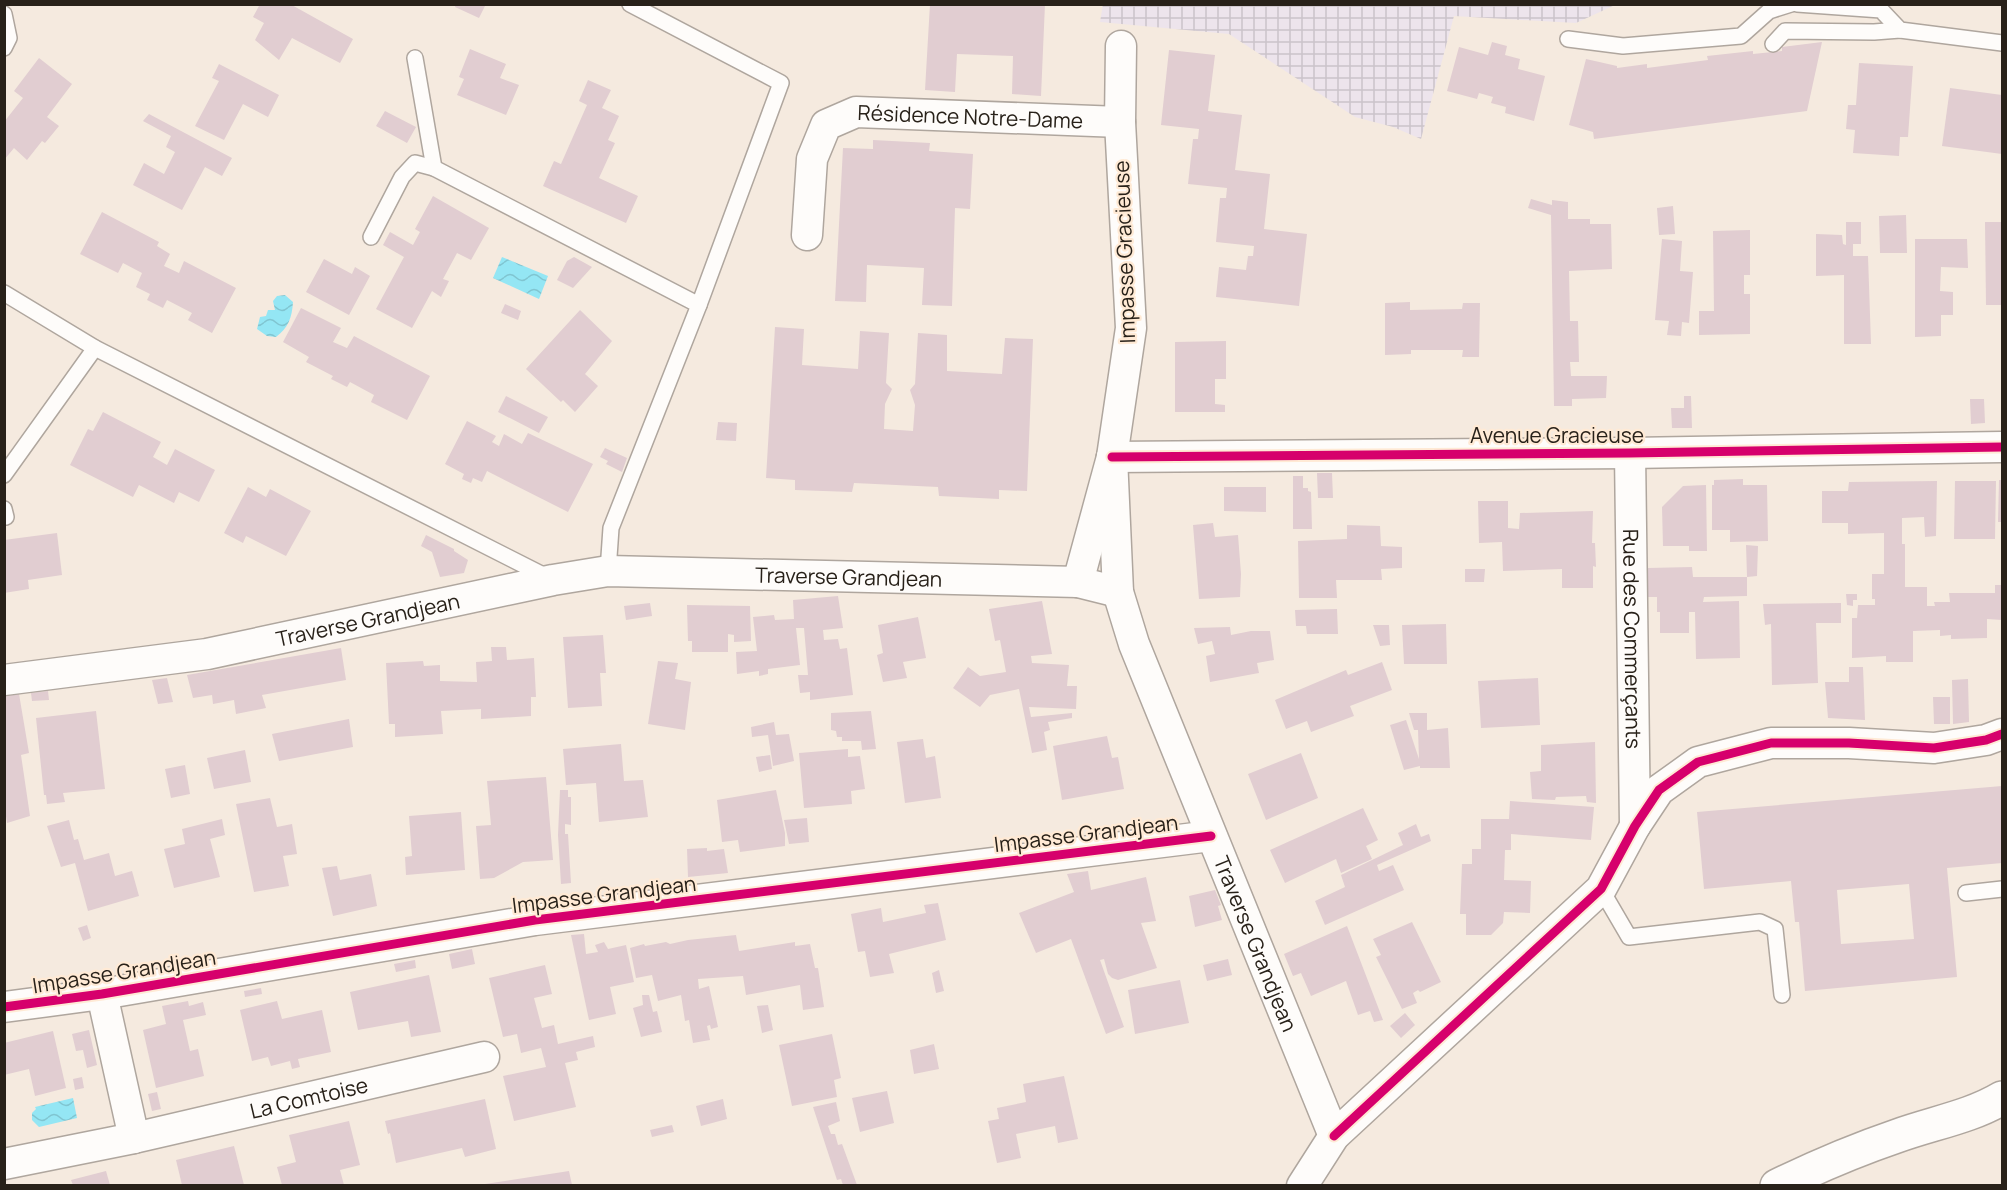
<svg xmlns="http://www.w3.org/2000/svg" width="2007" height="1190" font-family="Manrope,sans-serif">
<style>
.industrial{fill:url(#industrial-grid)}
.water{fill:url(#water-waves)}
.building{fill:#e1cdd1;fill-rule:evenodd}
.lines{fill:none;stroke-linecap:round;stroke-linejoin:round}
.lane-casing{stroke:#afa69e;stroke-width:18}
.street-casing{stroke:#afa69e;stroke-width:33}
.secondary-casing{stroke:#afa69e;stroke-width:36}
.lane{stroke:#fefcfa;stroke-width:15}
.street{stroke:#fefcfa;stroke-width:30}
.secondary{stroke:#fefcfa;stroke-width:33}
.cycleway-casing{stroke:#ffead5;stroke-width:13}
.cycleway{stroke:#d6006c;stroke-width:9}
.labels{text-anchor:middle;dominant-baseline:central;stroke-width:4.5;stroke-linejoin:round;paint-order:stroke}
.street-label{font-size:21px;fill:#282119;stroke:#ffead5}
</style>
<defs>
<pattern id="industrial-grid" width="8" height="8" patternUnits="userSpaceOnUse" patternTransform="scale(1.5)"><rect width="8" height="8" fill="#ede4ec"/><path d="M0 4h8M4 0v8" fill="none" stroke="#cbc3ca"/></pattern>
<pattern id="water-waves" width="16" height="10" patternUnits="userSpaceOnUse" patternTransform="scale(1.5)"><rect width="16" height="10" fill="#94e6f4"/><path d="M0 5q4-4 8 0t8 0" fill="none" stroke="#80c5d1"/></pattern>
</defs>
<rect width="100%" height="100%" fill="#f5eadf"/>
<!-- industrial -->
<path class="industrial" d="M1103,4H1615V5L1576,23L1454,16L1421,139L1393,127L1355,117L1229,34L1100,22Z"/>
<!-- water -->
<g class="water">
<path d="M502,257L548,276L539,299L493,278Z"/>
<path d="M285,295L293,302C292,318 288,328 276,337L267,336L257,329L260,317L266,316L268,310H275L273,301L277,296Z"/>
<path d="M73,1098L77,1118L39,1127L32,1120V1113L36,1109L35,1107Z"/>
</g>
<!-- building -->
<g class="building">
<path d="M260,4H290L353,39L340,63L292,38L279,60L255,40L264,23L253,17Z"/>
<path d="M456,4H486L479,18L455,7Z"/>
<path d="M930,4H1045L1041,96L1012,94L1013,56L957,54L955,92L925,90Z"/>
<path d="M1492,42L1507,46L1505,55L1520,59L1518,69L1545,76L1534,121L1505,113L1506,107L1491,103L1493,97L1479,93L1477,99L1447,91L1459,47L1488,55Z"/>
<path d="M1822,42L1807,111L1594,139L1593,132L1569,125L1586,59L1617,66V68L1647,64V68L1708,60L1707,56L1753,51V54L1782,51V47Z"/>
<path d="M470,49L506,64L500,78L519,85L506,115L457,95L464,79L459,77Z"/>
<path d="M1169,50L1215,55L1208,111L1242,115L1235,170L1270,174L1264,229L1307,234L1299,306L1216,297L1219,267L1246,270L1248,256H1253L1254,246L1216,242L1220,198H1226L1227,188L1188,184L1193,139H1198L1199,129L1161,125Z"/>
<path d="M39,58L72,84L47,117L59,126L45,143L42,141L27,160L14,148L4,160V122L23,98L14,91Z"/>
<path d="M1859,63L1913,66L1908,137H1900L1899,156L1853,153L1855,130L1846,129L1848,105H1856Z"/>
<path d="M219,64L279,95L268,117L243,104L224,140L195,126L219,81L212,78Z"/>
<path d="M588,80L611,90L602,108L619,116L608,140L615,143L599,178L638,196L626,223L543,186L554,161L561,164L587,105L579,101Z"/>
<path d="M1950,88L2002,95V154L1942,146Z"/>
<path d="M385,111L416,127L407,143L376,126Z"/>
<path d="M149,114L232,158L222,176L205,167L182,210L133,185L144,163L164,174L175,152L166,147L171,136L143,121Z"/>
<path d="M873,140L930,143L929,151L973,154L970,209L955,208L952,306L922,305L924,268L867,265L866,302L835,301L843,148L873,149Z"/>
<path d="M433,196L489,228L471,260L457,253L443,279L449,281L441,297L432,291L412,328L376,309L404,257L383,245L390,232L413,245L420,232L415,229Z"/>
<path d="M1531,199L1552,205V200L1568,202V219H1590V224H1611L1612,269L1569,271L1570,321H1578L1579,362H1570L1571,376H1607L1606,398L1572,399V406H1554L1551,215L1528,208Z"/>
<path d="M1673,206L1675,234L1659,235L1657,208Z"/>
<path d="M102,212L159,242L157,246L170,254L164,266L179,273L184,261L236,288L212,333L188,320L192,313L167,300L163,308L147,300L150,294L136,287L142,273L123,263L118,273L80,254Z"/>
<path d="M1906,215L1907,253H1880L1879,216Z"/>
<path d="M1846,222H1861V244H1853V256H1868L1871,344H1844V275L1816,276V234L1842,235L1843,244L1846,245Z"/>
<path d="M1985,222H2002V305H1986Z"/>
<path d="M1750,230V275H1744V294H1750V334L1699,335V311H1714L1713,231Z"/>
<path d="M1662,239L1682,241L1680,271L1693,272L1689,323L1682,322L1681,336L1667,335L1669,321L1655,320Z"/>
<path d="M1915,239H1967L1968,268L1941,267L1940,291L1953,292V315H1941V336L1915,337Z"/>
<path d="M574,257L592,267L573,288L557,280L567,261Z"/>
<path d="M324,259L352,274L355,267L370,276L349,315L306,292Z"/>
<path d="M1410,302V310L1462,309L1463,303H1480L1479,357H1462L1463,350H1411V354L1385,355V303Z"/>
<path d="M505,304L521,311L518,320L501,313Z"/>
<path d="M301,308L341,328L333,342L347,348L354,336L430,376L407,420L371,402L374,395L350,382L347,387L331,379L333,376L306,362L309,357L283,342Z"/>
<path d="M580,310L612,341L585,374L598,386L575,412L563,400L561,402L526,369Z"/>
<path d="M775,327L804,329L802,365L858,369L860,331L889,333L886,383L892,389L885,404L884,429L899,430L913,431L915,405L910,390L915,384L918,333L947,335V371L1002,374L1005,338L1033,339L1027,491L999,490V499L939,496L938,487L854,483L852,492L795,490V480L766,478Z"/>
<path d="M1226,341V379H1215V404L1225,405V412H1175V342Z"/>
<path d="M506,396L548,417L539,433L498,412Z"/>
<path d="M1684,396H1691L1692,428H1672L1671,408H1684Z"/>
<path d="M1970,399H1984L1985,423L1971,424Z"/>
<path d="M103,412L161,442L153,457L167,465L175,449L215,470L199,502L179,492L174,503L139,485L133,497L70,465L88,429L93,431Z"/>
<path d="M467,421L496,436L492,442L499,446L504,434L522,444L528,433L593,464L568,512L487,471L482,482L473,478L471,483L462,479L464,474L445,464Z"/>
<path d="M718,422L737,423L736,441L716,440Z"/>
<path d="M605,448L627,458L622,472L606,464L608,461L600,457Z"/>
<path d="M1317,473H1332L1333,498H1318Z"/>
<path d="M1293,476H1303V488H1308V491L1311,492L1312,529H1293Z"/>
<path d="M1743,479V485H1767L1768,541L1730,542V530H1712V485H1714V480Z"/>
<path d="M1999,480H2002V522H1998Z"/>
<path d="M1937,481L1936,536L1925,537L1924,517L1902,518V544H1905V587H1927V606H1935L1934,602H1950L1949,593H1995V585H2002V620L1987,619V638L1951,639V635L1940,636V630L1913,631V662H1886V656L1852,658V618H1857L1858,605H1875V599H1872V574H1884V533L1848,534V523H1822V491H1848L1849,482Z"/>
<path d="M1955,481H1996L1995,539H1954Z"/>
<path d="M1706,485L1707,551H1689V546H1663L1662,507L1683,486Z"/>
<path d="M248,487L266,497L270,489L311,511L286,556L246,536L243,543L224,533Z"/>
<path d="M1224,487H1266V512L1224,511Z"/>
<path d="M1478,501H1508V528L1519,529L1520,513L1593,511L1592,543H1595L1596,567L1593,566V588H1562V569L1503,571L1502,542L1479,543Z"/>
<path d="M1213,523L1215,537L1238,535L1241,574L1240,597L1199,599L1193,525Z"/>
<path d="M1347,525L1380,526L1381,546L1402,547V568L1381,569L1382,580H1336L1337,598H1299L1298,541L1347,539Z"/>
<path d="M57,533L62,575L28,580L29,589L4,593V540Z"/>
<path d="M426,535L454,549V551L468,560L464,573L440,577L432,552L421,546Z"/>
<path d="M1746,545L1758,546L1757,576L1747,577Z"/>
<path d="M1692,567L1693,577H1747V596L1704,597L1703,602L1739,601L1740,658L1696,659L1695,612H1689V633H1660V612H1657V597H1648V568Z"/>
<path d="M1465,569H1485L1484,582H1465Z"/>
<path d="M1846,594H1857V600H1853V606L1847,605Z"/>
<path d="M838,596L843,628L823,630L824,640L838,639L840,649L847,648L853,695L810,700V692L800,693L798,675H808L804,628H796L800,665L768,669V674L759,676V671L737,674L736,652L757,651L753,617L774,615L775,620L794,619L793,600Z"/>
<path d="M1042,601L1052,654L1031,656L1032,663L1069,665L1067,686H1077L1076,709L1029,707L1031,717L1072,713V718L1048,722L1050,730L1044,732L1047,750L1032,753L1019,689L990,695L980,707L953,688L968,667L980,676L1006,672L1000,640L995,641L989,609Z"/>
<path d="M650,603L652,616L626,620L624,606Z"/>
<path d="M1841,603V623H1816L1818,683L1772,685L1771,624L1765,625L1763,604Z"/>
<path d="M687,605L750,606L751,641L734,642V635L728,634V652H692V641H688Z"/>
<path d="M1337,609L1338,634H1307L1306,626H1296L1295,610Z"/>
<path d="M918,617L926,658L903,662L907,678L883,682L877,655L883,653L878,625Z"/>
<path d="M1446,624L1447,664H1404L1402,625Z"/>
<path d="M1373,625H1389L1390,645L1380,646Z"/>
<path d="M1230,627L1231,635L1251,631H1270L1274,660L1257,663L1259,673L1210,682L1206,656L1215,654L1212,641L1198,644L1194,628Z"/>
<path d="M603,635L606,673H600L602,706L568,708L563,637Z"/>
<path d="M491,647H506L507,660L534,658L536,697H531V716L481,719V709L441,711L443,734L395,737V724H389L386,663L423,661L424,666L440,665V681L477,682L476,662L492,661Z"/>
<path d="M341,648L346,680L262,695L266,708L236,714L234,700L213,704L212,695L193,698L187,675Z"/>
<path d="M658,661L678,663L675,679L691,682L685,730L648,724Z"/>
<path d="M1382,662L1392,690L1350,706L1354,716L1311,732L1307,721L1286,729L1275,700L1346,670L1348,675Z"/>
<path d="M1849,667H1863L1865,720L1828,718L1825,682H1849Z"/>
<path d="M167,678L173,702L158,704L152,680Z"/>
<path d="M1538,678L1540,725L1481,728L1478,681Z"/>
<path d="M1968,679L1969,722L1953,724L1952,680Z"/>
<path d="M48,691L49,700L32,701L31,693Z"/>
<path d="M19,694L29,753L21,755L30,816L7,823L4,803V696Z"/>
<path d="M1933,697H1950V724H1934Z"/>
<path d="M96,711L105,789L63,793L65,802L47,804L46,795H44L36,718Z"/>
<path d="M871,711L876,749L862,750L861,741H842V737H837L836,731L831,730V713Z"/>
<path d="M1409,713H1427V730L1448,728L1450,768H1420V766L1404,770L1390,725L1406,720L1419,759L1418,730H1414Z"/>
<path d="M349,719L353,747L279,761L272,734Z"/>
<path d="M774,722L776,735L789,734L794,761L773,766L768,735L752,737L751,727Z"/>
<path d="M1107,736L1112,758L1118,757L1124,789L1062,800L1053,746Z"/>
<path d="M923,739L926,758L935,756L941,798L905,803L897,742Z"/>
<path d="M1595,742L1596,803L1587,802L1586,796L1556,797L1555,800L1532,799L1530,772L1541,771V745Z"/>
<path d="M621,744L624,781L643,780L648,817L599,822L596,783L566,785L563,749Z"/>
<path d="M848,749V757L860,756L865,789L851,791L852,804L804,808L799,753Z"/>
<path d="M245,750L251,782L214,789L207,758Z"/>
<path d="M1301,753L1318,798L1266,820L1248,774Z"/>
<path d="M770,755L772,769L759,772L756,757Z"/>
<path d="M185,765L190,794L171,798L165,769Z"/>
<path d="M546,777L553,860L523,862L494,878L480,879L476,826L491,825L487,781Z"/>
<path d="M2002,786V863L1947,868L1957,977L1805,991L1799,922H1795L1791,881L1704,889L1697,812ZM1909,884L1914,939L1841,944L1837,890Z"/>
<path d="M560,790H568V797H571V825L565,824V834H568L571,883L561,884L558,835Z"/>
<path d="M776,790L785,833V846L740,852L738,840L722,842L717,800Z"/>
<path d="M270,798L277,827L292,824L297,854L283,856L289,886L254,892L236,804Z"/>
<path d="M1510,801L1594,807L1591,840L1511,834V850H1505L1504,880L1531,881L1530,913L1504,912L1503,923L1491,935H1466V914H1460L1462,864H1472V849H1481V819H1509Z"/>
<path d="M1363,808L1378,840L1366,846L1372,859L1341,873L1336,859L1285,883L1270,850Z"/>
<path d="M461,812L465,870L406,875L405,857L412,856L409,816Z"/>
<path d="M807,818L809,842L789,844L784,820Z"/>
<path d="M222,819L225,835L210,839L220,877L174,888L164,849L185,844L182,829Z"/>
<path d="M69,820L74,840L78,839L84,860L109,853L115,876L132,871L139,896L88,911L75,863L61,867L47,826Z"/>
<path d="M1416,824L1421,837L1429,834L1431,841L1377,865L1379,871L1393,865L1404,890L1325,925L1315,901L1345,887L1341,875L1403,845L1398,833Z"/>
<path d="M707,848V851L724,849L728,873L688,877L687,849Z"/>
<path d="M337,866L340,880L371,874L377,906L333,916L322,868Z"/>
<path d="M1088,871L1091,890L1146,877L1156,921L1141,923L1157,968L1118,980L1112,978L1108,974L1104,959L1100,960L1124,1027L1106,1034L1071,939L1036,953L1019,913L1074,892L1067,874Z"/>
<path d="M1215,890L1221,905L1218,906L1222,920L1195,927L1189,896Z"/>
<path d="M938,903L946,940L889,954L894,973L870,977L865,951L858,952L851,914L881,908L883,922L926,913L924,905Z"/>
<path d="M1412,922L1441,982L1420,992L1418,990L1413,993L1417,1003L1402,1009L1376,957L1381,955L1373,939Z"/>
<path d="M87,925L91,938L83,941L78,928Z"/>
<path d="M1347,926L1383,1020L1374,1022L1370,1011L1358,1015L1346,981L1311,996L1301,973L1293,976L1284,954Z"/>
<path d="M584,934L586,954L598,952L595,945L604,942L608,949L626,945L634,982L610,987L616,1014L589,1020L571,935Z"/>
<path d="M736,935L739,951L795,942V946L810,944L815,968H818L824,1007L803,1010L800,985L746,995L743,976L698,979L699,989L709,986L718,1027L711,1029L710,1025L707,1026L710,1040L693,1043L689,1020L685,1021L681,995L658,1001L652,975L636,978L630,948L644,944L645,946L666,942L670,944L688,940Z"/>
<path d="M472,949L475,964L452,969L449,954Z"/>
<path d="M1228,959L1232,975L1207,981L1203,965Z"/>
<path d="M415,960L416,968L396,972L394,964Z"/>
<path d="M545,965L552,994L534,998L542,1028L554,1025L558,1044L593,1036L595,1047L576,1052L578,1060L565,1063L576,1107L514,1121L503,1076L546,1067L541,1048L521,1053L517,1034L503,1037L489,978Z"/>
<path d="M939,970L944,991L936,993L932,973Z"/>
<path d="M429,975L441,1032L411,1037L408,1021L358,1030L350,992Z"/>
<path d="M1180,980L1189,1023L1135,1034L1128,990Z"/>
<path d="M261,988L262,994L245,997L244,991Z"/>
<path d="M642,995H649L653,1012L657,1011L662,1032L641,1037L633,1008L643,1005Z"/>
<path d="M188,1001L189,1006L203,1002L206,1015L183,1020L190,1051L198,1049L204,1076L156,1088L143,1030L166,1024L162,1006Z"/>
<path d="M277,1001L282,1019L322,1010L331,1052L298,1059L300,1067L292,1069L290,1061L271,1066L268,1057L252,1061L240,1010Z"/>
<path d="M768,1005L773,1030L762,1033L757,1006Z"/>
<path d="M1405,1013L1415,1025L1401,1038L1390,1026Z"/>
<path d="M89,1030L97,1065L87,1068L83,1050L76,1051L72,1034Z"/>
<path d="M53,1031L66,1088L35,1096L29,1069L4,1075V1043Z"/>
<path d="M832,1034L841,1078L834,1080L837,1097L792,1106L779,1045Z"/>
<path d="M934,1044L939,1069L914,1074L910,1050Z"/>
<path d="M1064,1076L1078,1139L1058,1143L1055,1126L1016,1134L1021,1158L997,1163L988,1121L999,1119L997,1108L1026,1102L1023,1084Z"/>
<path d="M82,1077L84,1088L75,1090L73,1079Z"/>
<path d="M887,1091L894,1123L860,1132L852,1098Z"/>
<path d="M157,1092L161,1109L152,1111L148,1094Z"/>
<path d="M485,1099L496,1149L465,1157L462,1148L396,1163L390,1133L388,1134L385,1121Z"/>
<path d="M723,1099L727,1119L701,1126L696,1106Z"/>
<path d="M836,1102L840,1121L828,1126L831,1134H835L838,1145L842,1144L857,1185H843L841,1179L837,1180L813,1107Z"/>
<path d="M349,1121L360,1165L340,1170L344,1185H282L277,1167L296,1162L289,1135Z"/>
<path d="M672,1125L674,1132L652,1137L650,1130Z"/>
<path d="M234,1146L244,1185H182L176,1160Z"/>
<path d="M106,1171L110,1185H73L71,1180Z"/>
<path d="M569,1171L572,1185H485V1184Z"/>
</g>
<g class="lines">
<defs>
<g id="lane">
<path d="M630,4L781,83L699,305"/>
<path d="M1797,4L1881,10L1900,30L2002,43"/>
<path d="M4,14L9,38L4,48"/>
<path d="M1568,39L1623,46L1741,36L1769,11L1791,4"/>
<path d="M1773,44L1785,31L1874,32L1900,30"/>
<path d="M415,58L434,168L699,305L611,528L608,571"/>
<path d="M371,237L402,177L415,163L434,168"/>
<path d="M4,293L95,348L549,578"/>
<path d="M4,475L95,348"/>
<path d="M4,509L6,517"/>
<path d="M1601,889L1629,937L1760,922L1775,929L1782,995"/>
<path d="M1966,893L2002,889"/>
</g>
<g id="street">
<path id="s1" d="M807,235L812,159L826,125L856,112L1120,122"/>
<path id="s2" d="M1630,453L1635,826"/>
<path d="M1112,457L1630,453L2002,447"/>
<path id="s3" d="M1112,457L1118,592L1134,644L1334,1136"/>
<path d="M1078,582L1112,457L1131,328L1120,122L1121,46"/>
<path id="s4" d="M4,680L207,654L553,580L608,571L1078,582L1118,592"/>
<path d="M102,994L134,1138"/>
<path d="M4,1007L102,994L535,920L1211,836"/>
<path id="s5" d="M4,1164L134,1138L484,1057"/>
<path d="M1302,1186L1334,1136L1601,889L1635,826L1659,790L1698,762L1771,743H1849L1934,748L1986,740L2002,734"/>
</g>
<path id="secondary" d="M1777,1186C1816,1167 1856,1150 1897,1136C1933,1123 1970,1117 2002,1098"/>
</defs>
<!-- lane casing -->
<use href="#lane" class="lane-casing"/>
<!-- street casing -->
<use href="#street" class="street-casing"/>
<!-- secondary casing -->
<use href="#secondary" class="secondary-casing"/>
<!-- lane -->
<use href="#lane" class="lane"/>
<!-- street -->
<use href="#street" class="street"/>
<!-- secondary -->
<use href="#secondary" class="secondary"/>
<defs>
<g id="cycleway">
<path d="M1112,457L1630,453L2002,447"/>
<path d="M4,1007L102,994L535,920L1211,836"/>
<path d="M1334,1136L1601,889L1635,826L1659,790L1698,762L1771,743H1849L1934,748L1986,740L2002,734"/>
</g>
</defs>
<!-- cycleway casing -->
<use href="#cycleway" class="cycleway-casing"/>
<!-- cycleway -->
<use href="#cycleway" class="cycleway"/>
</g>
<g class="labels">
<!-- street labels -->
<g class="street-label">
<text stroke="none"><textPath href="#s1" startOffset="260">Résidence Notre-Dame</textPath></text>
<text transform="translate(1124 252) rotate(-92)">Impasse Gracieuse</text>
<text x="1557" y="435">Avenue Gracieuse</text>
<text stroke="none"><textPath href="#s4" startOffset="855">Traverse Grandjean</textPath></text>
<text stroke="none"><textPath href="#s4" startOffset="369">Traverse Grandjean</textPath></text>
<text stroke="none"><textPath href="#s2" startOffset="186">Rue des Commerçants</textPath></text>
<text transform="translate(1086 833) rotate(-7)">Impasse Grandjean</text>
<text transform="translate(604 894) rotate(-7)">Impasse Grandjean</text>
<text stroke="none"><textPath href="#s3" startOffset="513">Traverse Grandjean</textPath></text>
<text transform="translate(124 971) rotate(-9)">Impasse Grandjean</text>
<text stroke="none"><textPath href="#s5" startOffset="312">La Comtoise</textPath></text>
</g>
</g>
<!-- border -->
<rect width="2007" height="1190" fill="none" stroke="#282119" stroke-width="12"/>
</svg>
